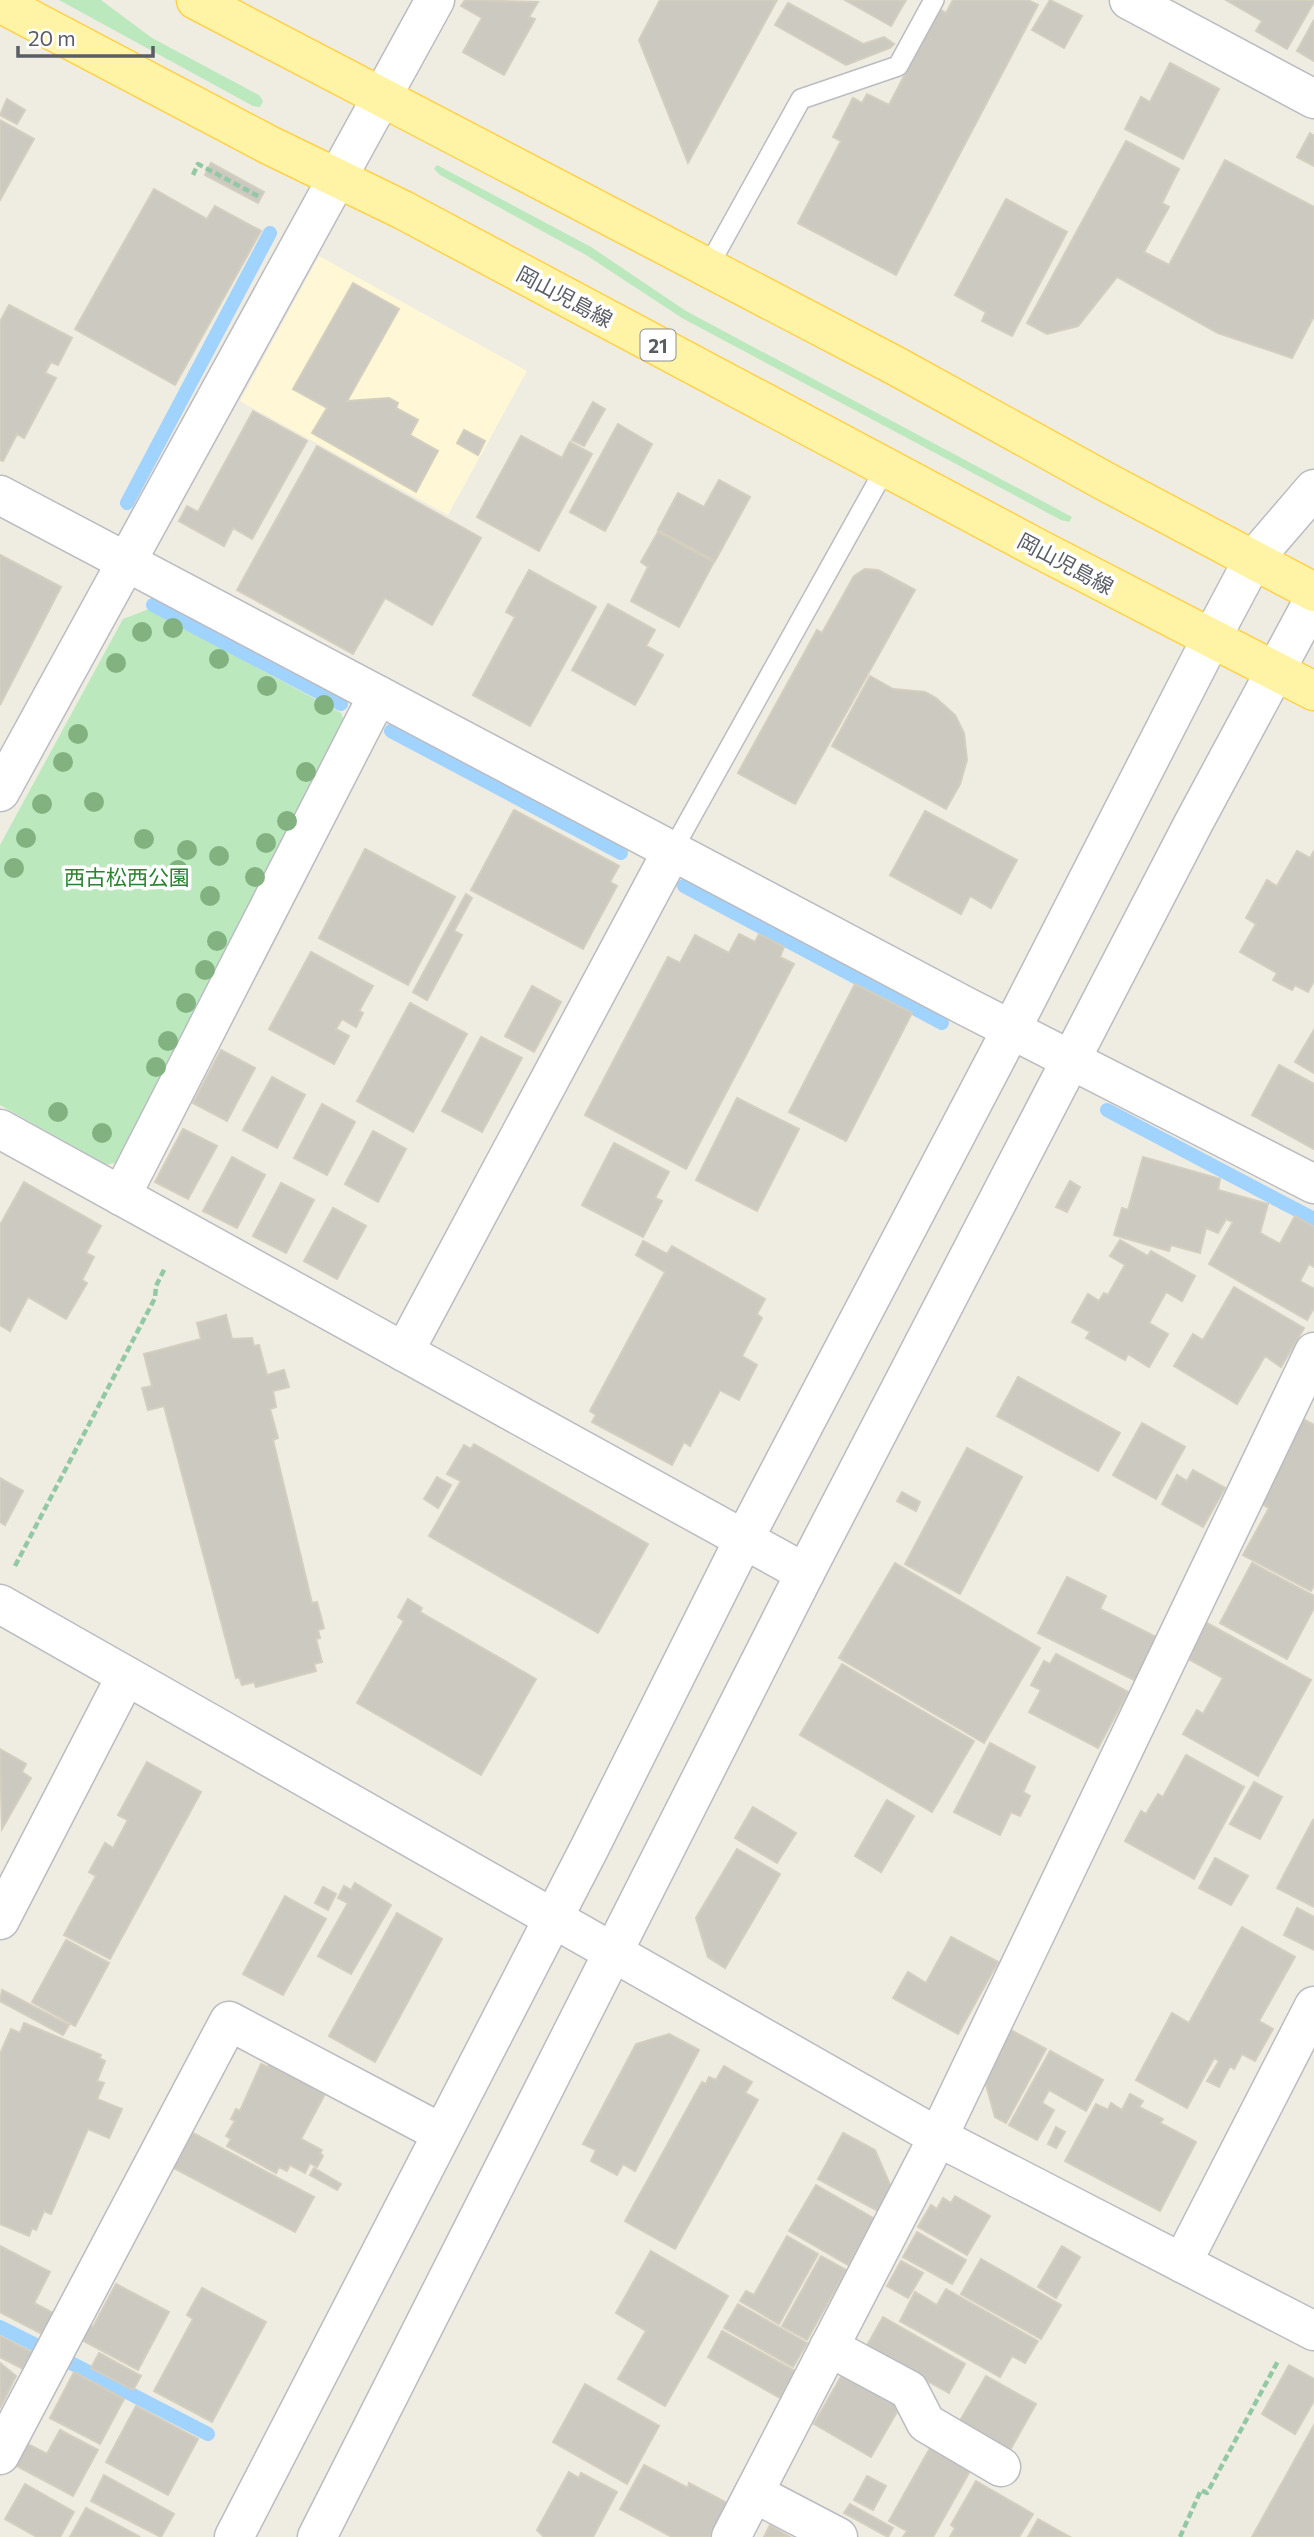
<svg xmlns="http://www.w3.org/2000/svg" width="1314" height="2537" font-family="Commissioner,'Noto Sans JP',sans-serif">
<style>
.commercial{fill:#fff7d6}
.green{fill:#bbe9bd}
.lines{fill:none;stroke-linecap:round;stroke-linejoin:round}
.stream{stroke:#a1d3ff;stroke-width:14}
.building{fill:#ccc9c1;stroke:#d4cebf;stroke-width:2}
.service-casing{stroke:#babcc2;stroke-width:22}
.minor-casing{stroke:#babcc2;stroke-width:41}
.tertiary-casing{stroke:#babcc2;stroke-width:41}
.primary-casing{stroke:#ffd24a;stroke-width:41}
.path{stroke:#92c9a4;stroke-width:4.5;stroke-dasharray:7 3.5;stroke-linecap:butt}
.service{stroke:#fff;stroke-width:19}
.minor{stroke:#fff;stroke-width:38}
.tertiary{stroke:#fff;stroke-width:38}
.primary{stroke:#fff4a6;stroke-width:38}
.tree{fill:#83b281}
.labels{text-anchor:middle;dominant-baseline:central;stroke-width:7;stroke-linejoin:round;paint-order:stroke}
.shield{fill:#fff;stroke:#8c8e92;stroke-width:2}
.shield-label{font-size:19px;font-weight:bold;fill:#5a5e64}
.street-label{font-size:21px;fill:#5a5e64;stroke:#fff}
.park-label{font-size:21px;fill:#2b8332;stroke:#fff}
</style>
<rect width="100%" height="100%" fill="#efece2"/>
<!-- commercial -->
<path class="commercial" d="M319,256L527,371L448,515L240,401Z"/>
<!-- green -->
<g class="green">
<path d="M59,0H101L152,38L259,95L263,101L260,107L253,106Z"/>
<path d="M437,165L591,247L686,311L1072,517L1069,522L1061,520L682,318L586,255L440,175L434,169Z"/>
<path d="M149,609L341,713L346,726L126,1160L106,1165L0,1105V845L123,619Z"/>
</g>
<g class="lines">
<!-- stream -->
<g class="stream">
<path d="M127,503L270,233"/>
<path d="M153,605L341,704"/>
<path d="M391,731L621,853"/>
<path d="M684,886L942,1023"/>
<path d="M1107,1110L1314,1219"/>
<path d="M0,2327L42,2348"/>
<path d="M69,2362L208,2434"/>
</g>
</g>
<!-- building -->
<g class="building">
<path d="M465,0L538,2L529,17L535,19L504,75L463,52L482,18L461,6Z"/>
<path d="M660,0H777L688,163L639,40Z"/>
<path d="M845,0H906L891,26Z"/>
<path d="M953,0H1028L1038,5L896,275L798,223L841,141L833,137L853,98L862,103L867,94L889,105L939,9L946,13Z"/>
<path d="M1050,0L1082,16L1064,48L1032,30Z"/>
<path d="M1226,0H1314V2L1287,49L1256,31L1262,21Z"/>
<path d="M788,3L863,44L884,37L894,44L890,48L846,65L775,25Z"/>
<path d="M1314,20V61L1297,51Z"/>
<path d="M1170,63L1219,89L1183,159L1125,129L1141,97L1150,102Z"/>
<path d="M7,99L25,110L17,124L0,115Z"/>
<path d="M0,120L34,139L0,200Z"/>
<path d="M1310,133L1314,136V166L1297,157Z"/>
<path d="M1126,141L1179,169L1162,203L1169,207L1144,252L1169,265L1225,160L1314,207V316L1292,358L1218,333L1117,277L1078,326L1047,334L1027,323Z"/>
<path d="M211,163L264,192L258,203L205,175Z"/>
<path d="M154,189L207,219L215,206L261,231L175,385L75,329Z"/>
<path d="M1006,199L1067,232L1012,336L982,321L986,312L955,295Z"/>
<path d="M353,283L399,309L347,401L389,398L398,403L396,408L418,420L410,435L438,451L416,492L312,433L327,408L293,389Z"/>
<path d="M9,305L72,338L58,365L51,362L45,373L56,378L24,438L17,434L3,461L0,460V322Z"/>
<path d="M593,402L605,409L584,446L572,440Z"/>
<path d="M253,411L307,441L252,539L233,528L224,546L179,521L187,506L198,512Z"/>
<path d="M618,424L652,444L605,531L570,512Z"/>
<path d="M464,430L485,441L478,455L457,443Z"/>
<path d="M521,436L562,458L570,442L592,454L539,551L477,517Z"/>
<path d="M317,446L481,538L432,625L385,598L353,654L237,590Z"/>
<path d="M719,480L750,497L715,561L658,530L678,493L704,507Z"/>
<path d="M658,532L714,562L679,627L631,601L648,567L641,562Z"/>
<path d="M0,555L61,587L0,705Z"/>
<path d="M865,569L878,570L915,590L795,804L738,773L817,630L822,633L854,576Z"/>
<path d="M529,570L596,607L530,726L473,695L515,617L506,612Z"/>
<path d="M608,604L655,630L646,646L663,655L635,705L572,670Z"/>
<path d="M870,676L893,689L925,692L936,698L955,715L964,733L967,760L960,784L946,809L832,746Z"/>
<path d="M514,810L619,866L610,882L617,886L583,949L471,890Z"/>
<path d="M925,811L1017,860L991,908L970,896L961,914L890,875Z"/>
<path d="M365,849L455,897L408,985L319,938Z"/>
<path d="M1297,851L1310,858L1314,851V981L1308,992L1295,985L1292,990L1273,980L1277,973L1240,952L1256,924L1246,918L1267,880L1277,886Z"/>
<path d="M466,894L472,898L454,931L462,935L427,1000L413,992Z"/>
<path d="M739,934L755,942L759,934L784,947L780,957L794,964L686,1169L585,1115L668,957L680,963L695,935L729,953Z"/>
<path d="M311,952L373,986L359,1011L363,1013L356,1027L342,1019L336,1029L349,1036L334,1064L269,1029Z"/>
<path d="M855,984L912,1013L846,1141L789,1112Z"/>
<path d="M532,986L561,1002L534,1052L505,1036Z"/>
<path d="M410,1003L467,1034L413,1132L357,1101Z"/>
<path d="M1314,1030V1073L1295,1062Z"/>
<path d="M481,1037L522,1058L482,1132L442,1111Z"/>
<path d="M221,1050L255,1068L227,1121L193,1103Z"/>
<path d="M1279,1065L1314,1084V1149L1252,1115Z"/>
<path d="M272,1077L305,1095L277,1148L243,1130Z"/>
<path d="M737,1098L799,1129L757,1211L696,1180Z"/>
<path d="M322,1104L355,1122L327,1175L294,1158Z"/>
<path d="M183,1129L217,1146L188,1199L155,1182Z"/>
<path d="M373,1131L406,1149L378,1202L345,1184Z"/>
<path d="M614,1143L669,1172L655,1198L662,1201L643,1237L582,1205Z"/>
<path d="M232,1157L265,1175L237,1228L203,1211Z"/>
<path d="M1143,1157L1220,1179L1218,1190L1268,1204L1260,1233L1280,1244L1295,1216L1314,1227V1267L1309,1264L1300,1281L1314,1289V1308L1307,1320L1209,1264L1233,1222L1226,1219L1218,1233L1206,1228L1200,1253L1171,1245L1169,1251L1114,1235L1122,1208L1128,1210Z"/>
<path d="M1070,1181L1080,1187L1067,1212L1056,1207Z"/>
<path d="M24,1182L101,1226L86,1253L94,1257L82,1280L87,1283L66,1319L28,1297L10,1331L0,1325V1225Z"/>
<path d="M281,1183L314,1200L286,1253L253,1236Z"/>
<path d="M333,1208L366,1226L337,1279L304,1261Z"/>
<path d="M1120,1240L1148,1256L1151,1251L1195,1276L1182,1301L1166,1292L1149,1323L1168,1334L1149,1367L1128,1354L1125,1360L1086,1338L1090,1332L1072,1322L1088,1294L1099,1301L1104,1293L1108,1295L1125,1265L1110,1256Z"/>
<path d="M643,1241L667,1254L672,1246L765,1299L757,1314L762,1318L742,1356L757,1365L739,1400L720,1390L690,1446L684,1442L672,1465L592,1422L596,1415L590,1411L665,1272L636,1255Z"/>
<path d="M1234,1287L1304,1328L1281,1367L1265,1356L1237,1404L1174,1366L1193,1334L1203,1340Z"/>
<path d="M226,1315L232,1339L252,1338L254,1346L259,1345L267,1375L284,1370L289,1387L273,1391L276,1407L270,1409L278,1438L273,1440L312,1603L317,1602L324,1628L318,1630L320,1638L316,1639L322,1662L314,1664L316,1671L256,1687L254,1682L242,1685L239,1677L236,1678L164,1406L148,1410L142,1388L152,1386L144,1354L201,1339L197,1323Z"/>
<path d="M1018,1377L1120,1433L1098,1471L997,1416Z"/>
<path d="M1299,1417L1314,1425V1585L1311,1591L1243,1555L1269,1508L1254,1500Z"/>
<path d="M1142,1423L1185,1447L1156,1499L1113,1475Z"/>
<path d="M474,1444L648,1544L598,1633L429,1536L461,1481L447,1474L464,1445L471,1449Z"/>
<path d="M967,1448L1022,1477L960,1594L905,1564Z"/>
<path d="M1193,1470L1225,1488L1203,1527L1162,1504L1177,1475L1187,1481Z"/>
<path d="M437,1477L451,1485L438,1508L424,1499Z"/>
<path d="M0,1478L23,1491L5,1525L0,1522Z"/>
<path d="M902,1492L920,1502L916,1511L897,1501Z"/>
<path d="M895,1563L1040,1648L984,1743L839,1658Z"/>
<path d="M1252,1563L1314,1596V1608L1287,1659L1220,1623Z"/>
<path d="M1067,1577L1106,1596L1100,1609L1158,1638L1136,1681L1038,1633Z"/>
<path d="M408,1599L422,1608L420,1612L536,1679L481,1775L357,1703L404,1621L398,1617Z"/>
<path d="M1205,1622L1311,1680L1258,1776L1183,1734L1197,1710L1203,1714L1223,1678L1185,1657Z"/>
<path d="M1056,1654L1128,1692L1098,1748L1029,1712L1041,1690L1031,1685L1044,1661L1050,1664Z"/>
<path d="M842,1664L974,1741L932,1812L800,1735Z"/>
<path d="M990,1743L1035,1767L1023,1792L1030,1796L1020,1816L1011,1812L1000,1835L954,1812Z"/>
<path d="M0,1749L26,1764L22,1772L31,1778L2,1829Z"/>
<path d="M1186,1755L1244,1787L1194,1879L1125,1841L1141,1811L1146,1814L1158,1794L1163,1797Z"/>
<path d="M147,1762L201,1792L110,1959L64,1935L96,1876L89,1872L105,1843L113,1848L128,1820L118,1815Z"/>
<path d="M1254,1782L1282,1797L1260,1839L1230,1824Z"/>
<path d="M887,1800L914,1816L881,1872L855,1856Z"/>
<path d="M753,1807L796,1833L777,1863L735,1838Z"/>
<path d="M1313,1820L1314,1821V1907L1277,1888Z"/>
<path d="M737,1849L780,1874L725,1968L708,1957L696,1918Z"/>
<path d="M1215,1858L1248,1876L1231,1905L1199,1888Z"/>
<path d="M355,1883L391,1905L351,1974L318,1956L348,1903L338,1898L344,1886L351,1890Z"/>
<path d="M323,1887L336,1894L328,1910L315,1903Z"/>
<path d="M285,1896L326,1919L283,1995L243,1974Z"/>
<path d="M1297,1908L1314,1917V1950L1284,1935Z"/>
<path d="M397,1913L442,1939L375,2062L329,2036Z"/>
<path d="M1242,1927L1295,1957L1259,2021L1273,2029L1255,2061L1242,2054L1234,2069L1230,2066L1219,2087L1207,2081L1219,2061L1214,2058L1187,2108L1136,2080L1172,2013L1189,2023Z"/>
<path d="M951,1937L998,1962L958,2034L893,1998L908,1972L926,1983Z"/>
<path d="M66,1940L109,1963L75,2026L32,2002Z"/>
<path d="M2,1990L69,2025L63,2035L0,2001Z"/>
<path d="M24,2023L101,2055L99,2058L105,2061L97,2081L104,2083L97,2099L122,2109L109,2138L88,2129L51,2214L44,2211L36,2230L32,2228L29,2236L0,2224V2054L11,2029L20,2033Z"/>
<path d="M1007,2028L1046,2049L1006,2123L995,2117L983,2074Z"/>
<path d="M669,2034L699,2050L635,2171L623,2164L617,2175L591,2161L596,2150L583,2144L636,2044Z"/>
<path d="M1050,2051L1103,2080L1086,2111L1049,2090L1042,2103L1054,2110L1037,2140L1009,2125Z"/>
<path d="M261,2064L268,2067L269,2064L325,2094L301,2139L322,2150L320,2153L323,2156L317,2167L310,2163L305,2173L290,2165L287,2171L279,2167L276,2173L227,2146L231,2139L226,2136L235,2121L231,2119L236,2109L240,2111Z"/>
<path d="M724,2066L752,2082L745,2093L758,2100L675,2249L625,2221L702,2082L706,2084L709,2077L716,2080Z"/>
<path d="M1130,2094L1143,2101L1139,2107L1163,2119L1160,2123L1196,2142L1160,2211L1065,2161L1096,2104L1108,2110L1111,2103L1122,2110Z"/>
<path d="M1056,2127L1065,2132L1056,2148L1048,2144Z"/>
<path d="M189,2131L314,2197L295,2232L170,2166Z"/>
<path d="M843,2133L875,2150L891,2187L878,2211L818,2179Z"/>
<path d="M314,2168L341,2184L337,2190L310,2175Z"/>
<path d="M816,2185L875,2219L848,2265L789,2231Z"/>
<path d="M955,2196L990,2216L967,2255L918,2227L931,2205L937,2209L943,2198L951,2203Z"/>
<path d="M917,2232L966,2260L952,2284L903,2257Z"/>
<path d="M787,2236L818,2254L779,2324L740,2301L746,2291L754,2295Z"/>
<path d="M0,2246L50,2272L34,2303L53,2313L42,2334L0,2312Z"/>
<path d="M1062,2246L1080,2257L1056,2298L1038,2287Z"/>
<path d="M651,2251L728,2296L665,2406L618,2379L646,2331L616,2313Z"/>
<path d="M821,2256L846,2270L807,2340L782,2326Z"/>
<path d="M981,2259L1061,2305L1041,2339L961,2294Z"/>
<path d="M901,2261L923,2273L908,2298L887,2286Z"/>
<path d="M116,2284L169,2312L138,2370L80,2339L88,2324L93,2327Z"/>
<path d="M202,2288L266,2322L212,2422L154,2391L193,2319L187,2315Z"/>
<path d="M946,2289L1038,2341L1025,2363L1012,2356L1000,2377L900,2321L915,2292L937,2305Z"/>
<path d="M738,2304L807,2343L793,2367L724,2328Z"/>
<path d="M883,2317L965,2364L949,2393L866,2347Z"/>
<path d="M722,2331L795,2371L780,2398L708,2357Z"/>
<path d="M0,2336L32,2352L23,2369L0,2357Z"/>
<path d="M99,2353L141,2376L133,2390L91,2368Z"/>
<path d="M0,2363L16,2376L0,2408Z"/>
<path d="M1289,2365L1314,2379V2401L1295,2434L1262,2414Z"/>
<path d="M74,2372L124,2399L100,2444L50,2418Z"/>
<path d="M843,2373L901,2405L871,2457L814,2424Z"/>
<path d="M986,2376L1036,2404L1009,2452L958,2424Z"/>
<path d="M585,2384L659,2426L627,2484L553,2442Z"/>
<path d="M136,2406L198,2439L168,2495L106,2462Z"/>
<path d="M1314,2425V2537H1252Z"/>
<path d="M60,2430L98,2450L73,2496L15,2465L26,2443L47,2454Z"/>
<path d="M930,2448L970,2471L933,2537H903L907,2531L889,2521Z"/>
<path d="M644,2465L688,2488L689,2483L727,2503L709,2537H672L620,2509Z"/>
<path d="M569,2472L579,2478L581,2473L617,2492L593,2537H544L537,2530Z"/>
<path d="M104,2475L174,2514L161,2537L91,2501Z"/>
<path d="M867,2476L886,2486L873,2510L854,2500Z"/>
<path d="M976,2481L1033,2514L1019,2537H950L955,2528L951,2525Z"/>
<path d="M25,2484L74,2512L60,2537H37L5,2519Z"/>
<path d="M850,2504L893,2528L888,2537L844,2513Z"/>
<path d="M86,2508L140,2537H70Z"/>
<path d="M1038,2519L1070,2537H1028Z"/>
<path d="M770,2525L790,2537H764Z"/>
</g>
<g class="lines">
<defs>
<g id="service">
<path d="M708,267L801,99L898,66L934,0"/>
<path d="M672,851L886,467"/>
</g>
<g id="minor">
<path d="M1129,0L1314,99"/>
<path d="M0,495L967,1007L1314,1184"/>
<path d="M0,792L435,0"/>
<path d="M0,1129L805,1573"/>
<path d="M121,1196L378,695"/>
<path d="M404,1352L672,851"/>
<path d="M0,1920L126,1676"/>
<path d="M1182,2263L1314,2006"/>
<path d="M829,2347L909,2390L926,2423L1001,2467"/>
<path d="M0,2455L229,2021L441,2133"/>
<path d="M754,2493L838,2537"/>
<path d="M731,2537L938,2137L1314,1352"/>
</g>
<g id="tertiary">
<path d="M0,1604L938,2137L1314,2331"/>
<path d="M234,2537L589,1849L744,1539L1011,1030L1211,639L1253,560L1314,489"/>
<path d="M317,2537L805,1573L1193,824L1314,599"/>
</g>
<g id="primary">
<path d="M196,0L894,365L1110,484L1314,592"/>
<path d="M0,3L269,145L403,210L1039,549L1314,691"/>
</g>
</defs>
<!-- service casing -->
<use href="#service" class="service-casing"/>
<!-- minor casing -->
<use href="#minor" class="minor-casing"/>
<!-- tertiary casing -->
<use href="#tertiary" class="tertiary-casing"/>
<!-- primary casing -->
<use href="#primary" class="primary-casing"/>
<!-- path -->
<g class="path">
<path d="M193,175L198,164L258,196"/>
<path d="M15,1566L155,1298L156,1286L165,1268"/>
<path d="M1180,2537L1201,2490L1207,2493L1278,2361"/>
</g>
<!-- service -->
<use href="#service" class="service"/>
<!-- minor -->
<use href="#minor" class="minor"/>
<!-- tertiary -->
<use href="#tertiary" class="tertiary"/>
<!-- primary -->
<use href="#primary" class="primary"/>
</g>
<!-- trees -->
<g class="tree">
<circle cx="173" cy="628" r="10"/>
<circle cx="142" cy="632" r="10"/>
<circle cx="219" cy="659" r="10"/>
<circle cx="116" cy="663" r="10"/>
<circle cx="267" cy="686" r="10"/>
<circle cx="324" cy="705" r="10"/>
<circle cx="78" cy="734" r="10"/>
<circle cx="63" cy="762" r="10"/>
<circle cx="306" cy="772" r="10"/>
<circle cx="94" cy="802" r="10"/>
<circle cx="42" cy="804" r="10"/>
<circle cx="287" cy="821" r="10"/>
<circle cx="26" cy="838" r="10"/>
<circle cx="144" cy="839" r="10"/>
<circle cx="266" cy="843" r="10"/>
<circle cx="187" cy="850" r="10"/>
<circle cx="219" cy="856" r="10"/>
<circle cx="14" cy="868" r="10"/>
<circle cx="178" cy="870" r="10"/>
<circle cx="255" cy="877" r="10"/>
<circle cx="210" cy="896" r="10"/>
<circle cx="217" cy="941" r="10"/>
<circle cx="205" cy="970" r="10"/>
<circle cx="186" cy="1003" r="10"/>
<circle cx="168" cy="1041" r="10"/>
<circle cx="156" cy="1067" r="10"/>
<circle cx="58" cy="1112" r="10"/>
<circle cx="102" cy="1133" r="10"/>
</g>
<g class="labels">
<!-- shield labels -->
<rect class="shield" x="640.5" y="329.5" width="35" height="31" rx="5"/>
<g class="shield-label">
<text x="658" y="345">21</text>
</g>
<!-- street labels -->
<g class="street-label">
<text transform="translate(565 296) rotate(28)">岡山児島線</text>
<text transform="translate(1066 563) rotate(28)">岡山児島線</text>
</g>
<!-- park labels -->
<g class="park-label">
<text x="127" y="876">西古松西公園</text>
</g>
</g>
<!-- scale -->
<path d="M18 46v10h135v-10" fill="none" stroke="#5a5e64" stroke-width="3.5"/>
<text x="28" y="46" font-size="21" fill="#5a5e64" stroke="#ffffff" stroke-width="5" paint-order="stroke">20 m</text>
</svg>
